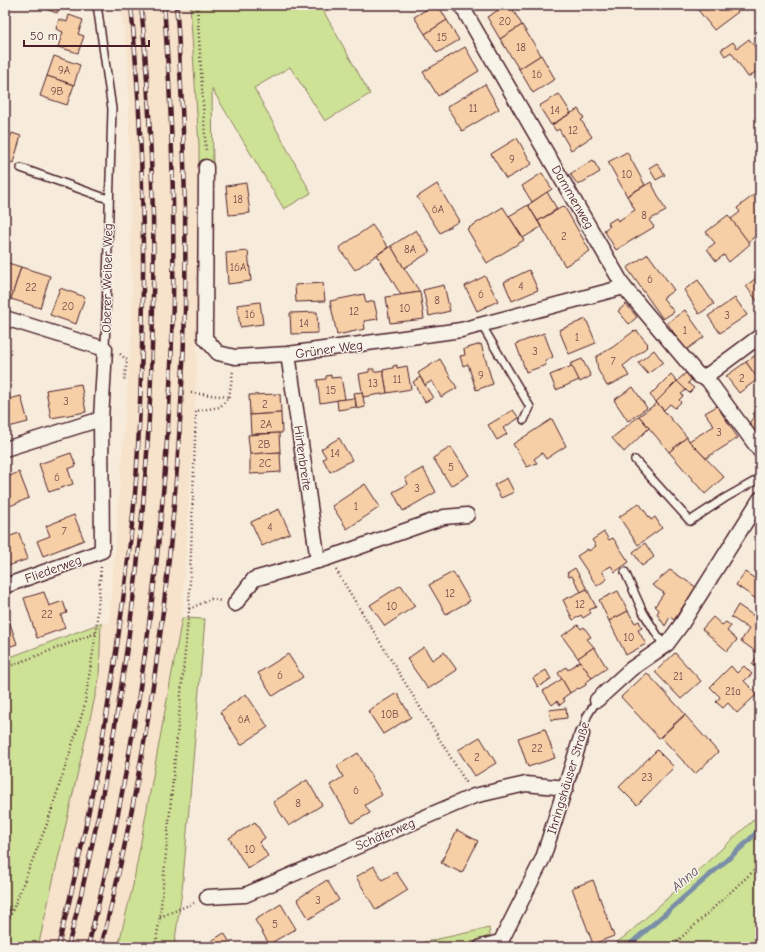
<svg xmlns="http://www.w3.org/2000/svg" width="765" height="952" font-family="'Comic Neue',sans-serif">
<style>
.built{fill:#f7e3cb}
.green{fill:#cee296;stroke:#8c8060}
.lines{fill:none;stroke-linecap:round;stroke-linejoin:round}
.stream{stroke:#7a8ea8;stroke-width:5}
.building{fill:#f7cfa6;stroke:#4a1f2b}
.lane-casing{stroke:#4a1f2b;stroke-width:10}
.street-casing{stroke:#4a1f2b;stroke-width:17}
.path{stroke:#4a1f2b;stroke-width:2.5;stroke-dasharray:1 3;stroke-linecap:butt}
.lane{stroke:#f7f3e8;stroke-width:7}
.street{stroke:#f7f3e8;stroke-width:14}
.rail-casing{stroke:#4a1f2b;stroke-width:4.5}
.rail{stroke:#f7f3e8;stroke-width:3;stroke-dasharray:9;stroke-linecap:butt}
.labels{text-anchor:middle;dominant-baseline:central;stroke-width:3;stroke-linejoin:round;paint-order:stroke}
.number-label{font-size:11px;fill:#754b4a}
.street-label{font-size:13px;fill:#4a1f2b;stroke:#f7f3e8}
.water-label{font-size:14px;font-style:italic;fill:#5e4d5f;stroke:#f7f3e8}
</style>
<rect width="100%" height="100%" fill="#f7ecdb"/>
<filter id="ink" filterUnits="userSpaceOnUse"><feTurbulence type="fractalNoise" baseFrequency=".025" numOctaves="2"/><feDisplacementMap in="SourceGraphic" scale="8" xChannelSelector="R" yChannelSelector="G"/><feConvolveMatrix kernelMatrix="1 2 1 2 8 2 1 2 1" color-interpolation-filters="sRGB"/></filter>
<g filter="url(#ink)">
<!-- built -->
<path class="built" d="M120,5H190L191,17L199,146L197,368L182,618L133,885L118,947H38L99,679L101,623L109,622L132,326L128,56Z"/>
<!-- green -->
<g class="green">
<path d="M190,5H320L370,94L325,121L290,67L254,88L311,193L284,209L212,89L213,167L199,166V146Z"/>
<path d="M182,618L205,619L182,891L174,947H118L133,885Z"/>
<path d="M101,623L99,679L38,947H5V659Z"/>
<path d="M760,814V947H611L629,933Z"/>
<path d="M489,928L492,947H412L424,942Z"/>
</g>
<g class="lines">
<!-- stream -->
<path class="stream" d="M627,947L744,845L760,829"/>
</g>
<!-- building -->
<g class="building">
<path d="M34,5H60L57,13Z"/>
<path d="M434,5H438L447,20L425,34L414,17Z"/>
<path d="M507,5H510L522,25L500,39L487,17Z"/>
<path d="M694,5H733L738,12L714,30Z"/>
<path d="M69,15L83,20L78,34L84,36L78,53L58,47L63,32L56,29L59,19L67,22Z"/>
<path d="M447,20L459,40L437,53L425,34Z"/>
<path d="M522,25L541,55L519,69L500,39Z"/>
<path d="M749,39L760,54V69L748,77L731,52L725,56L721,50L733,42L737,48Z"/>
<path d="M465,47L479,71L438,96L423,72Z"/>
<path d="M541,55L555,79L533,93L519,69Z"/>
<path d="M54,56L80,65L74,85L47,76Z"/>
<path d="M47,76L74,85L67,105L40,96Z"/>
<path d="M485,84L499,109L462,131L447,107Z"/>
<path d="M559,94L571,113L551,125L539,106Z"/>
<path d="M578,109L584,118L581,120L592,137L571,150L559,129L556,131L552,125Z"/>
<path d="M12,133L21,136L13,163L5,160V136L10,138Z"/>
<path d="M517,138L532,164L506,179L491,154Z"/>
<path d="M627,152L645,185L627,196L608,162Z"/>
<path d="M593,160L600,172L578,185L570,174Z"/>
<path d="M657,163L665,175L656,180L649,168Z"/>
<path d="M542,173L552,189L532,202L522,186Z"/>
<path d="M651,182L666,211L649,220L654,227L616,250L604,230L610,226L608,223L616,218L618,221L635,210L627,196Z"/>
<path d="M246,183L250,213L229,215L226,186Z"/>
<path d="M437,184L459,221L440,233L417,197Z"/>
<path d="M547,192L557,209L538,221L528,205Z"/>
<path d="M755,194L760,200V237L758,234L748,242L731,219L740,212L737,208Z"/>
<path d="M528,205L541,227L523,238L509,216Z"/>
<path d="M564,206L590,251L565,266L538,221Z"/>
<path d="M503,207L524,240L487,263L467,229Z"/>
<path d="M728,215L750,244L729,262L724,255L716,261L707,249L715,243L706,232Z"/>
<path d="M372,225L388,247L355,270L339,248Z"/>
<path d="M416,230L430,252L404,268L391,246Z"/>
<path d="M391,246L404,268L420,292L401,295L377,255Z"/>
<path d="M248,251L251,281L228,284L226,253Z"/>
<path d="M648,254L674,290L663,298L674,312L663,319L627,268Z"/>
<path d="M5,262L21,267L11,299L5,297Z"/>
<path d="M21,267L50,276L40,308L11,299Z"/>
<path d="M529,270L538,290L512,301L504,282Z"/>
<path d="M760,275V305L746,286Z"/>
<path d="M485,276L498,301L477,311L465,286Z"/>
<path d="M698,280L714,304L699,314L684,290Z"/>
<path d="M323,283L325,301L296,302L295,285Z"/>
<path d="M444,285L450,311L429,316L423,290Z"/>
<path d="M60,288L85,297L76,324L50,315Z"/>
<path d="M420,292L424,319L390,323L386,297Z"/>
<path d="M364,294L366,303L374,301L378,319L364,321L365,329L337,335L330,301Z"/>
<path d="M735,298L747,315L720,333L708,316Z"/>
<path d="M260,302L263,324L240,327L237,305Z"/>
<path d="M626,304L637,317L629,324L618,311Z"/>
<path d="M685,310L704,337L686,350L667,323Z"/>
<path d="M317,312L318,333L291,334L290,313Z"/>
<path d="M586,319L596,343L569,354L559,330Z"/>
<path d="M634,331L635,332L637,331L648,344L646,346L647,347L623,366L629,376L607,386L598,370L596,357L613,347Z"/>
<path d="M544,333L553,357L545,361L546,365L526,372L516,344Z"/>
<path d="M481,344L493,384L476,390L468,364L463,366L460,356L465,355L464,349Z"/>
<path d="M654,350L663,362L648,374L638,363Z"/>
<path d="M760,352V378L758,379L746,362Z"/>
<path d="M440,359L457,388L441,397L432,381L425,385L418,373Z"/>
<path d="M582,359L591,376L580,382L570,364Z"/>
<path d="M746,362L758,379L739,393L726,376Z"/>
<path d="M397,365V368L407,366L411,389L387,393L383,370L393,368V366Z"/>
<path d="M572,366L579,380L556,390L550,375Z"/>
<path d="M369,369H374V372L383,370L387,393L363,397L359,374L369,372Z"/>
<path d="M687,372L693,378L688,383L694,388L689,393L677,381Z"/>
<path d="M671,374L677,381L656,402L650,395Z"/>
<path d="M331,375V378L341,377L345,399L320,403L317,380L326,379V376Z"/>
<path d="M420,377L433,398L425,402L413,382Z"/>
<path d="M677,381L686,390L681,394L683,396L679,400L681,402L675,408L670,404L664,410L656,402Z"/>
<path d="M81,384L86,412L51,418L46,390Z"/>
<path d="M633,387L647,408L628,421L614,400Z"/>
<path d="M362,392L365,407L357,409L354,393Z"/>
<path d="M280,394L281,413L250,415L249,395Z"/>
<path d="M21,396L28,422L5,428V400Z"/>
<path d="M355,398L356,407L338,410L337,400Z"/>
<path d="M657,403L687,437L669,452L639,416Z"/>
<path d="M717,406L738,438L706,458L689,441L714,426L705,413Z"/>
<path d="M759,407H760V434L748,424L755,416L753,414Z"/>
<path d="M513,410L519,418L503,428L507,434L497,440L488,425Z"/>
<path d="M281,413L282,433L251,434L250,415Z"/>
<path d="M639,416L649,428L624,452L612,438Z"/>
<path d="M552,419L566,446L546,459L542,453L534,459L537,463L527,467L513,444Z"/>
<path d="M279,433L280,452L250,454L248,435Z"/>
<path d="M687,437L689,441L724,477L705,494L669,452Z"/>
<path d="M339,438L352,460L330,472L323,459L326,457L321,449Z"/>
<path d="M451,447L469,475L451,486L433,458Z"/>
<path d="M280,452L281,472L250,474V454Z"/>
<path d="M71,453L76,466L68,469L73,484L49,492L39,464Z"/>
<path d="M423,468L436,492L403,511L393,492L408,484L405,478Z"/>
<path d="M19,472L29,498L5,508V478Z"/>
<path d="M507,478L514,492L501,498L494,485Z"/>
<path d="M365,484L380,507L347,529L332,506Z"/>
<path d="M639,503L651,520L655,517L662,528L638,545L619,517Z"/>
<path d="M279,509L290,533L262,546L251,522Z"/>
<path d="M74,515L84,540L43,556L37,541L50,536L46,526Z"/>
<path d="M604,532L609,540L613,538L629,562L615,572L611,566L602,571L607,579L597,586L577,556L588,549L589,551L596,546L592,540Z"/>
<path d="M19,533L28,559L5,567V538Z"/>
<path d="M645,543L654,557L642,566L633,552Z"/>
<path d="M575,568L587,589L581,592L572,576L569,577L567,573Z"/>
<path d="M670,570L696,587L674,620L670,617L665,626L657,614L659,610L655,606L664,593L652,585Z"/>
<path d="M453,572L470,601L446,614L429,585Z"/>
<path d="M745,572L760,582L759,601L736,585Z"/>
<path d="M401,585L415,606L385,626L370,605Z"/>
<path d="M587,589L596,607L589,610L591,613L583,618L581,615L573,620L563,600Z"/>
<path d="M618,591L628,611L609,621L599,600Z"/>
<path d="M44,592L49,606L63,601L67,613L61,615L65,628L37,638L24,598Z"/>
<path d="M738,605L760,620V652L759,654L741,641L749,629L731,617Z"/>
<path d="M5,609L17,644L5,648Z"/>
<path d="M628,611L635,623L639,621L642,628L638,630L646,644L626,655L609,621Z"/>
<path d="M713,617L722,625L726,622L731,626L727,631L737,640L727,651L702,629Z"/>
<path d="M578,625L581,629L584,627L591,637L587,639L594,647L578,658L562,636Z"/>
<path d="M424,647L432,660L444,652L457,670L428,689L407,659Z"/>
<path d="M594,647L607,668L592,678L578,658Z"/>
<path d="M675,653L701,681L681,699L655,672Z"/>
<path d="M288,654L303,677L273,696L258,673Z"/>
<path d="M759,654H760V669L752,664Z"/>
<path d="M580,661L592,678L585,683L586,685L579,689L578,688L570,693L558,673L566,667L568,670Z"/>
<path d="M731,666L737,673L744,666L752,674L744,681L757,694L737,713L728,703L723,708L716,702L720,697L710,687Z"/>
<path d="M546,670L551,679L538,687L533,678Z"/>
<path d="M647,673L685,714L659,738L621,697Z"/>
<path d="M562,679L570,693L563,698L565,701L560,705L557,701L552,705L543,691Z"/>
<path d="M397,693L411,717L383,734L368,711Z"/>
<path d="M246,694L268,727L241,745L220,712Z"/>
<path d="M566,708L567,718L551,720L549,710Z"/>
<path d="M685,715L718,752L695,774L661,737Z"/>
<path d="M545,729L555,758L528,767L518,738Z"/>
<path d="M480,737L496,763L475,776L458,750Z"/>
<path d="M657,750L674,767L637,805L619,787Z"/>
<path d="M358,753L382,795L365,805L370,813L352,823L330,785L343,777L337,766Z"/>
<path d="M307,780L322,805L289,826L273,802Z"/>
<path d="M255,822L265,838L259,842L268,856L248,869L229,838Z"/>
<path d="M457,830L478,841L462,873L441,863Z"/>
<path d="M374,866L382,880L396,872L408,890L376,910L356,877Z"/>
<path d="M327,880L339,900L309,919L297,899Z"/>
<path d="M593,880L614,936L593,944L572,888Z"/>
<path d="M281,904L296,929L269,944L255,920Z"/>
<path d="M224,933L233,947H202Z"/>
</g>
<g class="lines">
<defs>
<g id="lane">
<path d="M97,5L112,109L105,349"/>
<path d="M21,168L108,199"/>
<path d="M481,324L530,407L524,420"/>
<path d="M635,460L690,521L725,498L755,481L760,482"/>
<path d="M625,572L643,612L664,646"/>
<path d="M582,734L587,716L597,700"/>
</g>
<g id="street">
<path d="M461,5L624,287L699,376L702,377L709,374L760,336"/>
<path d="M206,167L205,338L218,353L235,357L288,354L461,330L624,287"/>
<path d="M5,318L105,349L101,419L102,551L5,586"/>
<path d="M288,354L318,561"/>
<path d="M705,376L760,451"/>
<path d="M5,449L101,419"/>
<path d="M235,604L254,579L328,558L444,517L467,515"/>
<path d="M597,700L631,669L667,644L681,625L760,499"/>
<path d="M207,897L245,895L474,796L526,784L566,788"/>
<path d="M481,947L500,942"/>
<path d="M498,947L543,858L582,734"/>
</g>
</defs>
<!-- lane casing -->
<use href="#lane" class="lane-casing"/>
<!-- street casing -->
<use href="#street" class="street-casing"/>
<!-- path -->
<g class="path">
<path d="M197,5L206,152"/>
<path d="M120,354L127,360L124,382"/>
<path d="M191,393L229,397"/>
<path d="M336,570L467,784"/>
<path d="M189,609L211,599L221,601"/>
<path d="M5,668L96,633"/>
<path d="M5,899L11,913"/>
<path d="M160,917L194,903"/>
<path d="M5,929L47,824L84,708L96,633L101,566"/>
<path d="M155,947L160,917L189,609L196,411L220,407L229,397L233,371"/>
<path d="M671,947L760,865"/>
</g>
<!-- lane -->
<use href="#lane" class="lane"/>
<!-- street -->
<use href="#street" class="street"/>
<defs>
<g id="rail">
<path d="M58,947C95,802 119,654 134,505C139,453 140,400 142,348C145,233 142,119 131,5"/>
<path d="M68,947C130,706 157,463 153,215C151,145 148,75 141,5"/>
<path d="M88,947C141,735 169,518 173,300C174,227 173,154 169,81C167,56 166,30 164,5"/>
<path d="M101,947C154,739 179,524 185,310C186,235 185,161 181,86C179,59 179,32 176,5"/>
</g>
</defs>
<!-- rail casing -->
<use href="#rail" class="rail-casing"/>
<!-- rail -->
<use href="#rail" class="rail"/>
</g>
</g>
<g class="labels">
<!-- number labels -->
<g class="number-label">
<text x="505" y="21">20</text>
<text x="442" y="37">15</text>
<text x="521" y="47">18</text>
<text x="64" y="70">9A</text>
<text x="537" y="74">16</text>
<text x="57" y="91">9B</text>
<text x="473" y="108">11</text>
<text x="555" y="110">14</text>
<text x="573" y="130">12</text>
<text x="512" y="159">9</text>
<text x="627" y="174">10</text>
<text x="238" y="199">18</text>
<text x="438" y="209">6A</text>
<text x="644" y="215">8</text>
<text x="564" y="236">2</text>
<text x="410" y="249">8A</text>
<text x="238" y="267">16A</text>
<text x="650" y="279">6</text>
<text x="521" y="286">4</text>
<text x="31" y="287">22</text>
<text x="481" y="294">6</text>
<text x="437" y="300">8</text>
<text x="68" y="306">20</text>
<text x="405" y="308">10</text>
<text x="354" y="311">12</text>
<text x="250" y="314">16</text>
<text x="727" y="315">3</text>
<text x="304" y="323">14</text>
<text x="685" y="330">1</text>
<text x="577" y="337">1</text>
<text x="535" y="351">3</text>
<text x="613" y="361">7</text>
<text x="481" y="375">9</text>
<text x="742" y="378">2</text>
<text x="397" y="379">11</text>
<text x="373" y="383">13</text>
<text x="331" y="390">15</text>
<text x="66" y="401">3</text>
<text x="265" y="404">2</text>
<text x="266" y="424">2A</text>
<text x="719" y="432">3</text>
<text x="264" y="444">2B</text>
<text x="335" y="453">14</text>
<text x="265" y="463">2C</text>
<text x="451" y="467">5</text>
<text x="57" y="477">6</text>
<text x="417" y="488">3</text>
<text x="356" y="506">1</text>
<text x="270" y="527">4</text>
<text x="64" y="531">7</text>
<text x="450" y="593">12</text>
<text x="580" y="604">12</text>
<text x="392" y="606">10</text>
<text x="47" y="614">22</text>
<text x="629" y="637">10</text>
<text x="280" y="675">6</text>
<text x="678" y="676">21</text>
<text x="733" y="691">21a</text>
<text x="390" y="714">10B</text>
<text x="244" y="719">6A</text>
<text x="537" y="748">22</text>
<text x="477" y="757">2</text>
<text x="647" y="777">23</text>
<text x="356" y="790">6</text>
<text x="298" y="803">8</text>
<text x="250" y="849">10</text>
<text x="318" y="900">3</text>
<text x="275" y="924">5</text>
</g>
<!-- street labels -->
<g class="street-label">
<text transform="translate(573 197) rotate(60)">Dammenweg</text>
<text transform="translate(107 278) rotate(-89)">Oberer Weißer Weg</text>
<text transform="translate(329 349) rotate(-8)">Grüner Weg</text>
<text transform="translate(303 458) rotate(82)">Hirtenbreite</text>
<text transform="translate(53 569) rotate(-20)">Fliederweg</text>
<text transform="translate(568 778) rotate(-73)">Ihringshäuser Straße</text>
<text transform="translate(385 834) rotate(-23)">Schäferweg</text>
</g>
<!-- water labels -->
<g class="water-label">
<text transform="translate(685 879) rotate(-41)">Ahna</text>
</g>
</g>
<!-- margin -->
<rect width="765" height="952" fill="none" stroke="#f7f3e8" stroke-width="20"/>
<rect x="10" y="10" width="745" height="932" fill="none" stroke="#4a1f2b" stroke-width="1.5" filter="url(#ink)"/>
<!-- scale -->
<path d="M24 40v6h125v-6" fill="none" stroke="#4a1f2b" stroke-width="2"/>
<text x="30" y="40" font-size="12" fill="#4a1f2b" stroke="#f7f3e8" stroke-width="3" paint-order="stroke">50 m</text>
</svg>
